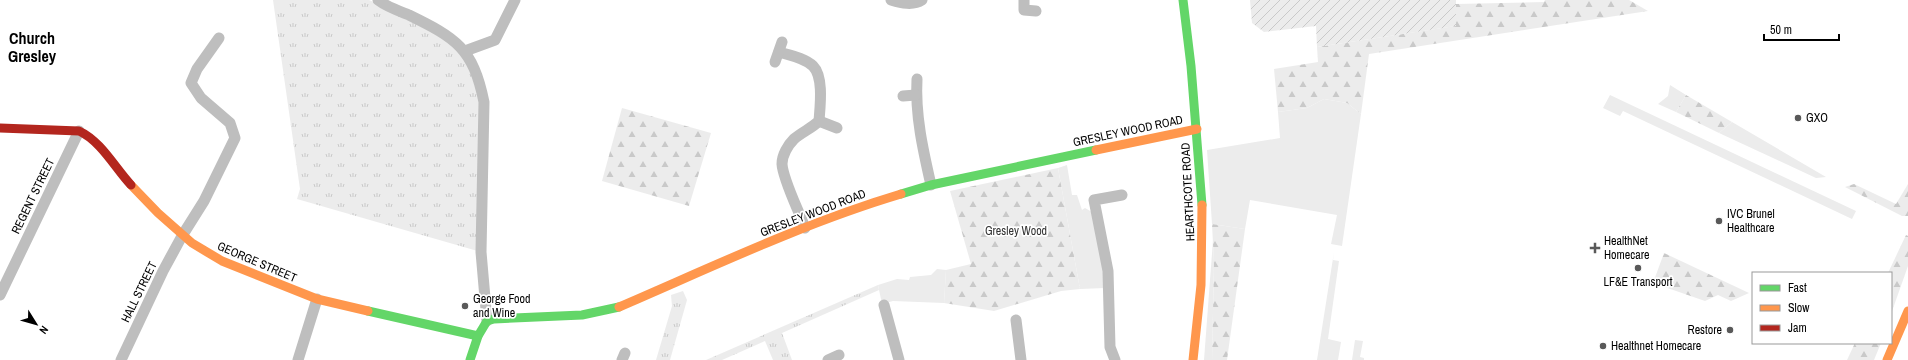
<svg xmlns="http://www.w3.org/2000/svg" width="1908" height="360" font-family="'Archivo Narrow',sans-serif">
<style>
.grass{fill:#ececec}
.forest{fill:url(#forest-firs)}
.park{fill:url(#park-tufts)}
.garden{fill:url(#garden-furrows)}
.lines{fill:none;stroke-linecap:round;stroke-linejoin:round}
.street{stroke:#bebebe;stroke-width:11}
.fast{stroke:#63d668;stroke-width:9}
.slow{stroke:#ff974d;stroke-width:9}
.jam{stroke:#b3261e;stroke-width:9}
.poi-dot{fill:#595959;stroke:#fff;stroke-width:1.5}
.labels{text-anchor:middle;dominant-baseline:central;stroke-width:3.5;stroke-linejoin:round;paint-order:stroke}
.poi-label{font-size:12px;fill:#000;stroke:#fff;text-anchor:start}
.street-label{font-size:12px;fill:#000;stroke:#fff}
.park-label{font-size:12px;fill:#333;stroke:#fff}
.district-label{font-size:16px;font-weight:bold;fill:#000;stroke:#fff}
</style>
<defs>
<pattern id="forest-firs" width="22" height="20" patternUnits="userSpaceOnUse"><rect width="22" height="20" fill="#ececec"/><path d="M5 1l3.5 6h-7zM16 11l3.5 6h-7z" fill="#c9c9c9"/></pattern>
<pattern id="park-tufts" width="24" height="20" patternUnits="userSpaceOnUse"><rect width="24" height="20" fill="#ececec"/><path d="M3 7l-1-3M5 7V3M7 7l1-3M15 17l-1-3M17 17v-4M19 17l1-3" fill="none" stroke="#c9c9c9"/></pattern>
<pattern id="garden-furrows" width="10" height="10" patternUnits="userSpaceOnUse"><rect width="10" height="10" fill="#ececec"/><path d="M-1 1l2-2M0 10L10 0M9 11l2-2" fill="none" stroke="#c9c9c9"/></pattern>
</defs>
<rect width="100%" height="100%" fill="#fff"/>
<!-- grass -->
<g class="grass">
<path d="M1670,85L1686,95L1676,112L1658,104L1668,96Z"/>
<path d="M1610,95L1856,211L1852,219L1623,111L1620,116L1603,108Z"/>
<path d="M1324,99L1347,103L1361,114L1342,246L1331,244L1337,215L1250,200L1245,229L1212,224L1207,150L1280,138L1278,112L1307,108Z"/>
<path d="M1732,122L1826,177L1816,178L1719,133Z"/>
<path d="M1067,165L1072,195H1077L1082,210L1085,208L1092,212L1104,268L1105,288L1080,289L1058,168Z"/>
<path d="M1213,240L1214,263L1212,360H1204Z"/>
<path d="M1334,252L1333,260L1339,261L1328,339L1341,342L1338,360H1317Z"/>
<path d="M937,269L946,270L944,303L893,301L882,304L878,285L897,279L909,280L910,277L931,275Z"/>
<path d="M1355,340L1363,341L1360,357L1364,358V360H1352Z"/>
</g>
<!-- forest -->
<g class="forest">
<path d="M1545,0H1629L1648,11L1369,54L1361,114L1347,103L1324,99L1307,108L1278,112L1274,69L1318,62L1317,47L1455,26L1456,4L1544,2Z"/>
<path d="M1686,95L1732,122L1719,133L1676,112Z"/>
<path d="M622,108L711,133L689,206L602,181Z"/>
<path d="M1058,168L1080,289L1061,291L994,311L944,303L946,270L971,264L950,191Z"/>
<path d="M1854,184L1896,204L1908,184V216H1902L1845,187Z"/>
<path d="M1212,224L1245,229L1227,360H1212L1214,263Z"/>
<path d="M1906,235L1908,236V266L1891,314V273H1888Z"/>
<path d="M1664,253L1749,293L1731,301L1718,295L1705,301L1653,283Z"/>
<path d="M1855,343H1881L1874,360H1847Z"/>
</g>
<!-- park -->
<g class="park">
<path d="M273,0H369L442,31L479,79L481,252L297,199L300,189Z"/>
<path d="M878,285L879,290L782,333L792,360H773L765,341L722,360H706Z"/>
<path d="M683,291L687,300L670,360H656L672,306L671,295Z"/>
</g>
<!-- garden -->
<path class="garden" d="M1250,0H1456V26L1317,47L1316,26L1264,32L1252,23Z"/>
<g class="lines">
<!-- street -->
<g class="street">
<path d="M378,0C387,7 399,11 409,15C456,38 473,48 484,102L481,252L487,321"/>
<path d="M891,0C901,3 913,6 922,0"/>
<path d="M1024,0V10L1036,11"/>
<path d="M465,51L495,40L515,0"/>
<path d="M779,52C789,55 805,58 813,66C824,77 820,107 819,121C812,128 802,132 794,139C788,145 782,155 782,164C783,180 799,211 805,228"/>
<path d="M775,62L782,42"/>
<path d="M917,79C915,115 923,150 931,185"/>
<path d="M903,96L916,95"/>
<path d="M819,121L837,128"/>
<path d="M0,295L79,131"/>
<path d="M884,305L899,360"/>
<path d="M1016,320L1021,360"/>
<path d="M121,360L163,271L182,236L204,201L235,138L230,123L201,98L191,83L197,69L219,38"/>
<path d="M298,360L317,299"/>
<path d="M622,360L625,353"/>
<path d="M828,360L839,355"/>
<path d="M1115,360L1110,347L1108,271L1094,200L1122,195"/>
</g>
<!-- fast -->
<g class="fast">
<path d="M1183,0L1191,66L1202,205"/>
<path d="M901,194L931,185L1096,150"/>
<path d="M368,311L478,336"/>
<path d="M470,360L478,336L487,321L494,319L582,315L619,307"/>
</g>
<!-- slow -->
<g class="slow">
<path d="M1096,150L1197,129"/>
<path d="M131,185L158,213L192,243L222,261L317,299L368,311"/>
<path d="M619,307C712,267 804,223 901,194"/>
<path d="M1193,360L1201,285L1202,205"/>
<path d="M1887,360L1908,311"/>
</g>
<!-- jam -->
<path class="jam" d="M0,128L79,131C101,141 115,168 131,185"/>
</g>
<!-- markers -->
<g class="poi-dot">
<circle cx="1798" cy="118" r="4"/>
<circle cx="1719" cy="221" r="4"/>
<path d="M1593 242h4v4h4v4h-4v4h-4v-4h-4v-4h4z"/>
<circle cx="1638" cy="268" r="4"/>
<circle cx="465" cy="306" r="4"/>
<circle cx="1730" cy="330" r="4"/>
<circle cx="1603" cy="346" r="4"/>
</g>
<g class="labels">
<!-- poi labels -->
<g class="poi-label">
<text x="1806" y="118">GXO</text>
<text x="1727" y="214">IVC Brunel<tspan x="1727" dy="14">Healthcare</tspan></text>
<text x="1604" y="241">HealthNet<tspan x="1604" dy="14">Homecare</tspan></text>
<text x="1638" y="282" text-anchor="middle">LF&amp;E Transport</text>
<text x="473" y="299">George Food<tspan x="473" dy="14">and Wine</tspan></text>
<text x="1722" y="330" text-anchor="end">Restore</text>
<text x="1611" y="346">Healthnet Homecare</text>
</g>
<!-- street labels -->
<g class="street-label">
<text transform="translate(1128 131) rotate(-12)">GRESLEY WOOD ROAD</text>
<text transform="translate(1188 192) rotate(-93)">HEARTHCOTE ROAD</text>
<text transform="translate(33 196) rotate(-64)">REGENT STREET</text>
<text transform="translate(813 213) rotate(-21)">GRESLEY WOOD ROAD</text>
<text transform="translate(257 262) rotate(23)">GEORGE STREET</text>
<text transform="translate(139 292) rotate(-64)">HALL STREET</text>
</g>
<!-- park labels -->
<g class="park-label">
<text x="1016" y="231">Gresley Wood</text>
</g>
<!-- district labels -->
<g class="district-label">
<text x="32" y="38">Church<tspan x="32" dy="18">Gresley</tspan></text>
</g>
</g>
<!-- legend -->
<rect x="1752" y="272" width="140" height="72" fill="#ffffff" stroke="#999999"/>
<rect x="1760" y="285" width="20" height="6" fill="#63d668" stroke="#999999"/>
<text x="1788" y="292" font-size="12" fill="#000000">Fast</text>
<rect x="1760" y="305" width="20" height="6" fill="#ff974d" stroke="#999999"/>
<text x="1788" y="312" font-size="12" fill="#000000">Slow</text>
<rect x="1760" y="325" width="20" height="6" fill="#b3261e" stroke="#999999"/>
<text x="1788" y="332" font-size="12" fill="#000000">Jam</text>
<!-- north arrow -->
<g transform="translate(36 324) rotate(127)" stroke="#ffffff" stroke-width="3" paint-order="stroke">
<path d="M0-3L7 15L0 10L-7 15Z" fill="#000000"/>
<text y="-6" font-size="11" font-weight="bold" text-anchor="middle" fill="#000000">N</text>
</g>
<!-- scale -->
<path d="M1764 34v6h75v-6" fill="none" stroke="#000000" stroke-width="2"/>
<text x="1770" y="34" font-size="12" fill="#000000" stroke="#ffffff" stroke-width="3" paint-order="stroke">50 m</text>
</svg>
